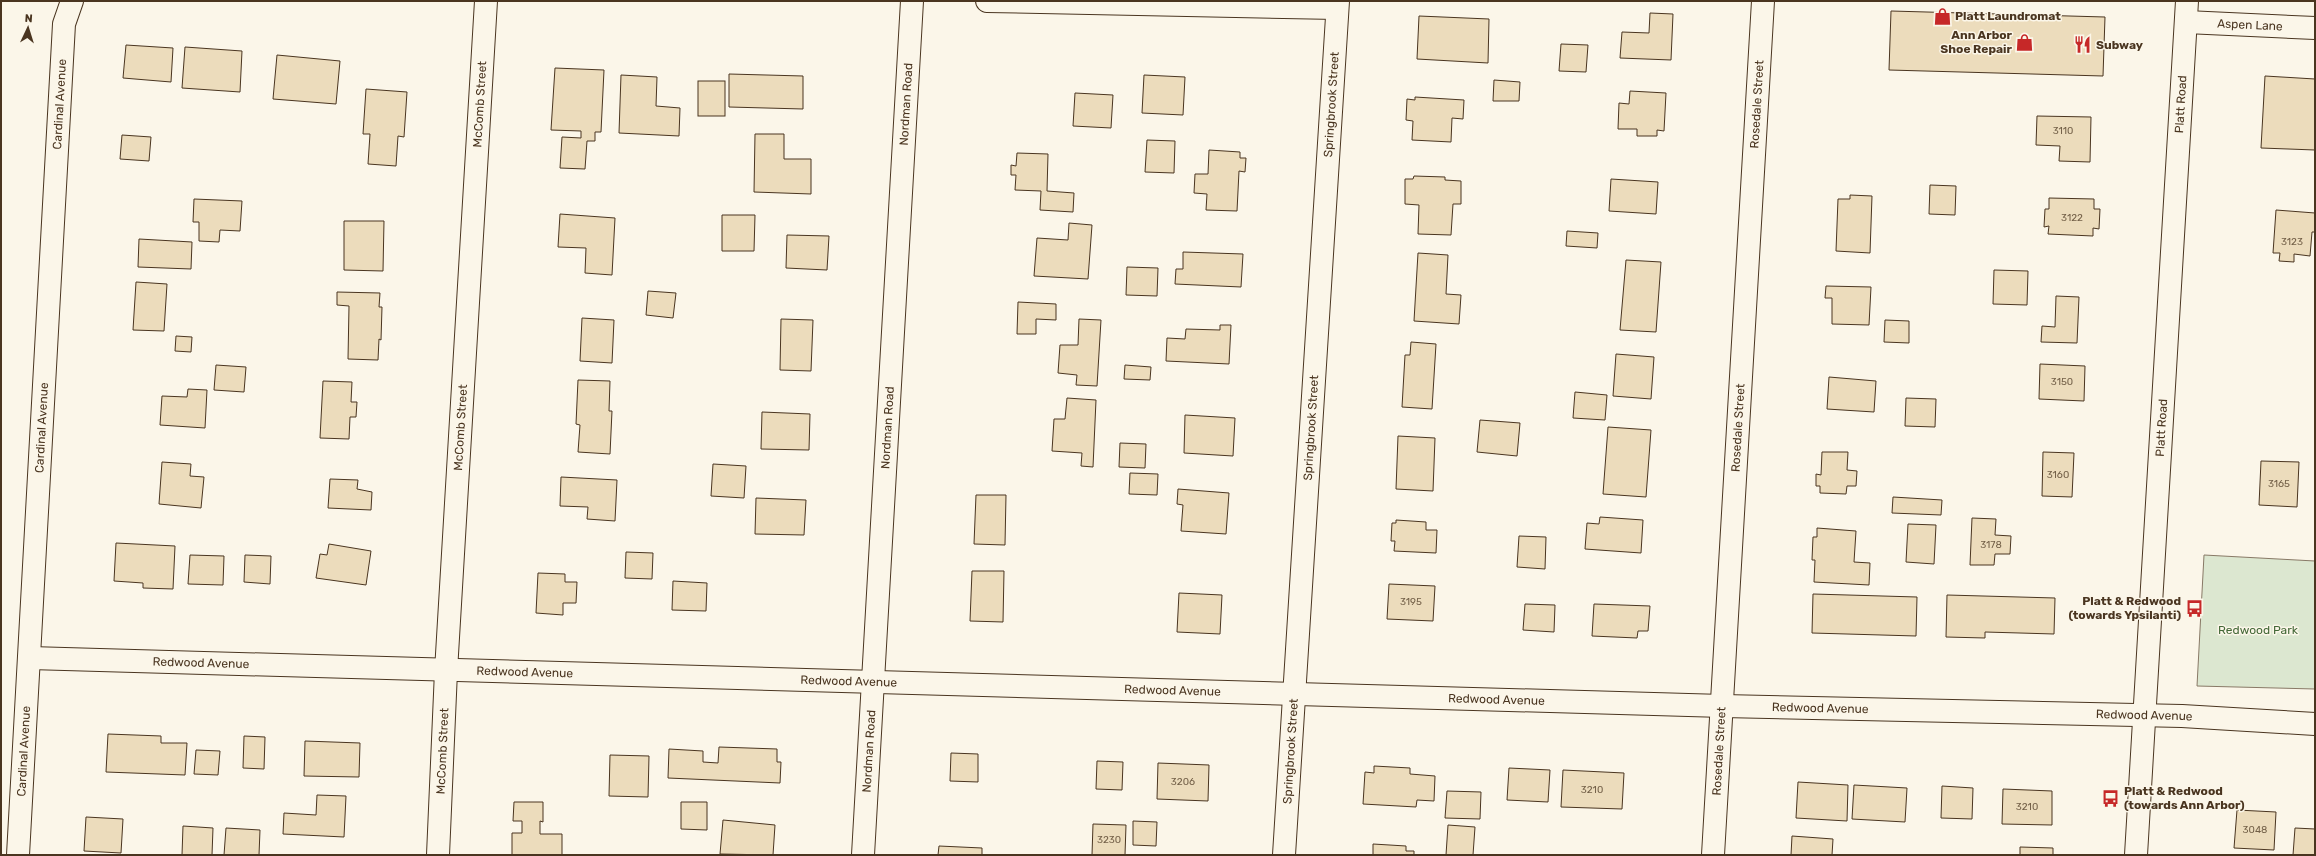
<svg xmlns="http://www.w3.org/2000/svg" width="2316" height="856" font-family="Rubik,sans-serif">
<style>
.green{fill:#dce7d0;stroke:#887966}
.building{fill:#ecdcbc;stroke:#4a3520}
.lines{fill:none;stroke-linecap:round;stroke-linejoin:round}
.minor-casing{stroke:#4a3520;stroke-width:24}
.secondary-casing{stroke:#4a3520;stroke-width:24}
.minor{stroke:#fbf6e9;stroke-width:22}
.secondary{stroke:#fbf6e9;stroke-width:22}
.labels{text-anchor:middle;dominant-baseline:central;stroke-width:3;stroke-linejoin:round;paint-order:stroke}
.number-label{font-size:10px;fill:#725f47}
.poi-label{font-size:12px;font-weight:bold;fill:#4a3520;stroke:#fbf6e9;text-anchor:start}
.street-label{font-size:12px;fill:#4a3520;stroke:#fbf6e9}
.park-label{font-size:12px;fill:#436837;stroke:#fbf6e9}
</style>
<rect width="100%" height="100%" fill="#fbf6e9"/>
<!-- green -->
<path class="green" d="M2204,555L2315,561V689L2197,686Z"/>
<!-- building -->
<g class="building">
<path d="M1891,11L2105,17L2103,76L1889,70Z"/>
<path d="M1650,13L1673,14L1671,60L1620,58L1622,32L1649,33Z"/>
<path d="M1419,16L1489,19L1488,63L1417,59Z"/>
<path d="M1561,44L1588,45L1586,72L1559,71Z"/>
<path d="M126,45L173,48L171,82L123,78Z"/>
<path d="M185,47L242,51L240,92L182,88Z"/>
<path d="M277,55L340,61L336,104L273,99Z"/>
<path d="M555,68L604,70L601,132H595V141H587L585,169L560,168L562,137L581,138V131L551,130Z"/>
<path d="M729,74L803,76V109L729,107Z"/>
<path d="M621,75L657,77L656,106L680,108L679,136L619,133Z"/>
<path d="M1144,75L1185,77L1183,115L1142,113Z"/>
<path d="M2265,76L2315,79V150L2261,148Z"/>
<path d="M1494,80L1520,82L1519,101H1493Z"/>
<rect x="698" y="81" width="27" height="35"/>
<path d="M366,89L407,92L404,137L398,136L396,166L368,164L370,134H363Z"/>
<path d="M1630,91L1666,93L1664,131L1657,130V136H1637V129H1618L1619,103L1629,104Z"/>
<path d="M1075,93L1113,95L1111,128L1073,126Z"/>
<path d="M1415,97L1464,100L1463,119L1452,118L1451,142L1412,140L1413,121L1406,120L1407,99L1415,100Z"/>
<path d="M2037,116L2091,117L2090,162L2059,161L2060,146L2036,145Z"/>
<path d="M755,134H784V159H811V194L754,192Z"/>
<path d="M122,135L151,137L149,161L120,159Z"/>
<path d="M1147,140L1175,141L1174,173L1145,172Z"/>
<path d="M1209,150L1240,152V158H1246L1245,172L1239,171L1237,211L1206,210L1207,194L1194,193L1195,174H1208Z"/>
<path d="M1017,153L1048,154L1047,191L1074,193L1073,212L1040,210L1041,191L1015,190L1016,175H1011V165L1016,166Z"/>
<path d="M1414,176L1445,177V180L1461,181V204H1453L1451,235L1418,234L1419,205L1405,204V179H1413Z"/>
<path d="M1611,179L1658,182L1656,214L1609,211Z"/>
<path d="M1930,185L1956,186L1955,215L1929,214Z"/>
<path d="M1850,195L1872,196L1870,253L1836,251L1838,199H1850Z"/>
<path d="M2049,198L2094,199V209H2100L2099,229L2093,228V236L2048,234L2049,226L2044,227L2045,209H2049Z"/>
<path d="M194,199L242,201L240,231L220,230L219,242L199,241V222H193Z"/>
<path d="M2276,210L2315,213V232H2312L2310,256L2294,254V262L2279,261L2280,253H2273Z"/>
<path d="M560,214L615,218L612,275L585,273L586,248L558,247Z"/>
<path d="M722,215H755L754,251H722Z"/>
<path d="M344,221H384L383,271L344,270Z"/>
<path d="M1069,223L1092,225L1088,279L1034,276L1037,238L1068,240Z"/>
<path d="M1567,231L1598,233L1597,248L1566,246Z"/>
<path d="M787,235L829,236L827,270L786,268Z"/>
<path d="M139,239L192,242L191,269L138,267Z"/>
<path d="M1183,252L1243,254L1241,287L1175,284L1176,269H1183Z"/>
<path d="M1418,253L1448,255L1446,294L1461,295L1459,324L1414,321Z"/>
<path d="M1626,260L1661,262L1656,332L1620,330Z"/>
<path d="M1127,267L1158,268L1157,296L1126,295Z"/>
<path d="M1994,270L2028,271L2027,305L1993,304Z"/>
<path d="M136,282L167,284L164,331L133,330Z"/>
<path d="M1826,286L1871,287L1869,325L1832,324V298H1825Z"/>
<path d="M648,291L676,293L673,318L646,315Z"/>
<path d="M337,292L380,293L379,307H382L381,340L379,339L378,360L348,359L349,306L337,305Z"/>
<path d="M2056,296L2079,297L2077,343L2041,342L2042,326L2055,327Z"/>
<path d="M1018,302L1056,304V320L1036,319V334H1017Z"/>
<path d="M582,318L614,320L612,363L580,361Z"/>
<path d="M781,319L813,320L811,371L780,370Z"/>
<path d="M1079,319L1101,320L1097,386L1076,385L1077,375L1058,373L1060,345H1078Z"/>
<path d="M1885,320L1909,321V343L1884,342Z"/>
<path d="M1220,325H1231L1229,364L1166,361L1167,338L1185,339L1186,329L1220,330Z"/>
<path d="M176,336L192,337L191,352L175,351Z"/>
<path d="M1411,342L1436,344L1432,409L1402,407L1405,355H1410Z"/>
<path d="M1616,354L1654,357L1651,399L1613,396Z"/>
<path d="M2040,364L2085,366L2084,401L2039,399Z"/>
<path d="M216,365L246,367L244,392L214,390Z"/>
<path d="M1125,365L1151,367L1150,380L1124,379Z"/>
<path d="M1829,377L1876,381L1874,412L1827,409Z"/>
<path d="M578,380L610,381L609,411H612L610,454L578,452L580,425L576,424Z"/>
<path d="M323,381L352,382L351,402H357L356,417H350L349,439L320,438Z"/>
<path d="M188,389L207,390L205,428L160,425L162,396L187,397Z"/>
<path d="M1575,392L1607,395L1605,420L1573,418Z"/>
<path d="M1067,398L1096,400L1093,467L1081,466L1082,453L1052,451L1054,419H1065Z"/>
<path d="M1906,398L1936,399L1935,427L1905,426Z"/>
<path d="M762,412L810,414L809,450L761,449Z"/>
<path d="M1185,415L1235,418L1233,456L1184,453Z"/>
<path d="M1480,420L1520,423L1517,456L1477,452Z"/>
<path d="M1608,427L1651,430L1646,497L1603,494Z"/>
<path d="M1398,436L1435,438L1433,491L1396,489Z"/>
<path d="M1120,443L1146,444L1145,468L1119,467Z"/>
<path d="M1822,452H1848L1847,470L1857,471L1856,486H1847L1846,494L1820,493V486H1816V474L1821,475Z"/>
<path d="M2043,452L2074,453L2072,497L2042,496Z"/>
<path d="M2261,461L2299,462L2297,507L2259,505Z"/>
<path d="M162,462L191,464L190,476L204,477L201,508L159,504Z"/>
<path d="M713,464L746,466L744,498L711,496Z"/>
<path d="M1130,473L1158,474L1157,495L1129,494Z"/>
<path d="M561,477L617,480L615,521L587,519L588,507L560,506Z"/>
<path d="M330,479L358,480L357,489L372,492L371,510L328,508Z"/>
<path d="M1178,489L1229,493L1226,534L1181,531L1183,505L1177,504Z"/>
<path d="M976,495H1006L1005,545L974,544Z"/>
<path d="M1893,497L1942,500L1941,515L1892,513Z"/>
<path d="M756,498L806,500L804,535L755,534Z"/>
<path d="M1600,517L1643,520L1641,553L1585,549L1587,523L1599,524Z"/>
<path d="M1972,518L1996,519L1995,535L2011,536L2010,554H1995L1994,565H1970Z"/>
<path d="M1396,520L1426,522V530H1437L1436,553L1394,551L1395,541H1391L1392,523H1396Z"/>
<path d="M1908,524L1936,525L1934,564L1906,562Z"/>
<path d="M1817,528L1856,531L1854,562L1870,563L1869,585L1814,582L1815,560H1812L1813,537H1817Z"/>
<path d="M1519,536L1546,537L1545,569L1517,567Z"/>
<path d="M116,543L175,546L173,589L143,588V583L114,581Z"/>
<path d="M329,544L371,551L366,585L316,578L320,554L327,555Z"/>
<path d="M626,552L653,553L652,579L625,578Z"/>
<path d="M190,555L224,556L223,585L188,584Z"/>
<path d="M245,555L271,556L270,584L244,582Z"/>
<path d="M972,571H1004L1003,622L970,621Z"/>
<path d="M538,573L565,574V582H577L576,603H563V615L536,613Z"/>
<path d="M673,581L707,583L706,611L672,610Z"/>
<path d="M1389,584L1435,586L1433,621L1387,619Z"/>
<path d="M1179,593L1222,595L1220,634L1177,632Z"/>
<path d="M1813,594L1917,597L1916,636L1812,633Z"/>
<path d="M1947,595L2055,598L2054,634L1985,632V638L1946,637Z"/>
<path d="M1525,604L1555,605L1554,632L1523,630Z"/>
<path d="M1594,604L1650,606L1648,631H1638L1637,638L1592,636Z"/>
<path d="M108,734L161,736V743H187L185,775L106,772Z"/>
<path d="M244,736L265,737L264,769L243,768Z"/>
<path d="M305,741L360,743L359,777L304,776Z"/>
<path d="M719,747L777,749V762H781L780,783L668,778L669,749L703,751V762L718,763Z"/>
<path d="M196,750L220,751L218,775L194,774Z"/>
<path d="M951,753L978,754V782L950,781Z"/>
<path d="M610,755L649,756L648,797L609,796Z"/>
<path d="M1097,761L1123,762L1122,790L1096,789Z"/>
<path d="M1158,763L1209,765L1208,801L1157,799Z"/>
<path d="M1374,766L1410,768V774L1435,776L1434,801L1417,800L1416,807L1363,804L1365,772L1374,773Z"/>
<path d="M1509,768L1550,770L1548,802L1507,800Z"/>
<path d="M1563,770L1624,773L1622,809L1561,807Z"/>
<path d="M1798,782L1848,785L1847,821L1796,818Z"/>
<path d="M1854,785L1907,788L1905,822L1852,819Z"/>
<path d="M1942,786L1973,788L1972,819L1941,818Z"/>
<path d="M2003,789L2052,791V825L2002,824Z"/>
<path d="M1447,791L1481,792L1480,819L1445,818Z"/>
<path d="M317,795L346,796L344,837L283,834L284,813L316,815Z"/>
<path d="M514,802H543V822L540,821V834H562V855H512V833H522V821H513Z"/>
<path d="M681,802H707V830L681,829Z"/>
<path d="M2237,810L2276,812L2274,850L2234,848Z"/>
<path d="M86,817L123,819L121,853L84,851Z"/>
<path d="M723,820L775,825L773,855L720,854Z"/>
<path d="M1133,821L1157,822L1156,846L1133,845Z"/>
<path d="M1093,824L1126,825L1125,855H1092Z"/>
<path d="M1448,825L1475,827L1473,855H1446Z"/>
<path d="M183,826L213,828L212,855H182Z"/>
<path d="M226,828L260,830L259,855H224Z"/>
<path d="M2295,828L2315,829V855H2293Z"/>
<path d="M1792,836L1833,839L1832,855H1791Z"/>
<path d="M1373,844L1406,846V851H1414V855H1373Z"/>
<path d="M939,846L982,848V855H938Z"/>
<path d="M2020,847L2053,848V855H2020Z"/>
</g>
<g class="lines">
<defs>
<g id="minor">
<path d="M987,1L1337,8"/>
<path id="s1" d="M2186,22L2315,28"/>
<path id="s2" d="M30,658L1723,706L2182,716L2315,724"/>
<path id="s3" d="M18,855L64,24L72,1"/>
<path id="s4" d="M438,855L446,671L486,1"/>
<path id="s5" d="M863,855L912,1"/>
<path id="s6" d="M1284,855L1338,1"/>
<path id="s7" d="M1713,855L1763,1"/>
</g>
<g id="secondary">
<path id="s8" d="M2136,855L2187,1"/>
</g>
</defs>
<!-- minor casing -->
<use href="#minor" class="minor-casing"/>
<!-- secondary casing -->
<use href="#secondary" class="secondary-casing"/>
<!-- minor -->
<use href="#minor" class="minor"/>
<!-- secondary -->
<use href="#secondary" class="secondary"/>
</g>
<!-- icons -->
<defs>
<symbol id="shop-bare" viewBox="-9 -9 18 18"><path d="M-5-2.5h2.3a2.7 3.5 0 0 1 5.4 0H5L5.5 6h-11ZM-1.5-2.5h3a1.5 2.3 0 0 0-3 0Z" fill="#c62828" stroke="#fbf6e9" stroke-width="2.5" paint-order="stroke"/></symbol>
<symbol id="restaurant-bare" viewBox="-9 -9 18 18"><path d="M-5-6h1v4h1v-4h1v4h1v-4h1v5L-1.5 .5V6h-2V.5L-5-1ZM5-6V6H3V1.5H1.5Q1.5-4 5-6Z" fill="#c62828" stroke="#fbf6e9" stroke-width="2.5" paint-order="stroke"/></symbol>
<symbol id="bus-bare" viewBox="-9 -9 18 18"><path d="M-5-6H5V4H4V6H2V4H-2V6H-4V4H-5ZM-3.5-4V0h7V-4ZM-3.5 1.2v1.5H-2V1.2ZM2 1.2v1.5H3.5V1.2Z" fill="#c62828" stroke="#fbf6e9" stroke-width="2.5" paint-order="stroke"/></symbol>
</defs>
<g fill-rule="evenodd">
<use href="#shop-bare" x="1930" y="4" width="25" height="25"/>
<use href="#shop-bare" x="2012" y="30" width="25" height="25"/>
<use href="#restaurant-bare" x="2070" y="32" width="25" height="25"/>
<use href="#bus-bare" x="2182" y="596" width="25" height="25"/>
<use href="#bus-bare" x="2098" y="786" width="25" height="25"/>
</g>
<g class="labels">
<!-- number labels -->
<g class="number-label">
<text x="2063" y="131">3110</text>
<text x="2072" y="218">3122</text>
<text x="2292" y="242">3123</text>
<text x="2062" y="382">3150</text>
<text x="2058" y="475">3160</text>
<text x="2279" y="484">3165</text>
<text x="1991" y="545">3178</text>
<text x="1411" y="602">3195</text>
<text x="1183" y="782">3206</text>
<text x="1592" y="790">3210</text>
<text x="2027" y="807">3210</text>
<text x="2255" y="830">3048</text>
<text x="1109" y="840">3230</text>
</g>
<!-- poi labels -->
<g class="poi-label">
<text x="1955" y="16">Platt Laundromat</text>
<text x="2012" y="35" text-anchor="end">Ann Arbor<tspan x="2012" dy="14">Shoe Repair</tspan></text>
<text x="2096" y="45">Subway</text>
<text x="2181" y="601" text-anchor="end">Platt &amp; Redwood<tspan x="2181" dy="14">(towards Ypsilanti)</tspan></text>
<text x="2124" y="791">Platt &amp; Redwood<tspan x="2124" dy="14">(towards Ann Arbor)</tspan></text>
</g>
<!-- street labels -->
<g class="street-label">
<text stroke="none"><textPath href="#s1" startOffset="64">Aspen Lane</textPath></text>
<text stroke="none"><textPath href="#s3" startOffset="752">Cardinal Avenue</textPath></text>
<text stroke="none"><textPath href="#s4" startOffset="752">McComb Street</textPath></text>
<text stroke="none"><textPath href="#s5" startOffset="752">Nordman Road</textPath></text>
<text stroke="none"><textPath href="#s6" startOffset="752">Springbrook Street</textPath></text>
<text stroke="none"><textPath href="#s7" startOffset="752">Rosedale Street</textPath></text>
<text stroke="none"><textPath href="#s8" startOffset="752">Platt Road</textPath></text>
<text stroke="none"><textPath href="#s3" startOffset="428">Cardinal Avenue</textPath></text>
<text stroke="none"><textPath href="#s4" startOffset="428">McComb Street</textPath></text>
<text stroke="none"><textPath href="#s5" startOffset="428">Nordman Road</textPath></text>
<text stroke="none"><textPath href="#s6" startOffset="428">Springbrook Street</textPath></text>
<text stroke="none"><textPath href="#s7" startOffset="428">Rosedale Street</textPath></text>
<text stroke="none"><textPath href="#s8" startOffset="428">Platt Road</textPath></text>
<text stroke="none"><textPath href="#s2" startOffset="171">Redwood Avenue</textPath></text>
<text stroke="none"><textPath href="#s2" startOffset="495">Redwood Avenue</textPath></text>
<text stroke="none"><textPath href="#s2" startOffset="819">Redwood Avenue</textPath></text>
<text stroke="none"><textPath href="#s2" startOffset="1143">Redwood Avenue</textPath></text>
<text stroke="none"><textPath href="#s2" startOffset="1467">Redwood Avenue</textPath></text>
<text stroke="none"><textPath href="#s2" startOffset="1791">Redwood Avenue</textPath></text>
<text stroke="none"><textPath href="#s2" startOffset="2115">Redwood Avenue</textPath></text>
<text stroke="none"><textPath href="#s3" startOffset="104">Cardinal Avenue</textPath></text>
<text stroke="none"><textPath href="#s4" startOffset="104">McComb Street</textPath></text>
<text stroke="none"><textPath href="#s5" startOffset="104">Nordman Road</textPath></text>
<text stroke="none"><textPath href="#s6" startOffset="104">Springbrook Street</textPath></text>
<text stroke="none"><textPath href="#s7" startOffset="104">Rosedale Street</textPath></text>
</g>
<!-- park labels -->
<g class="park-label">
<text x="2258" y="630">Redwood Park</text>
</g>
</g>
<!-- border -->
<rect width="2316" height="856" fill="none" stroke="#4a3520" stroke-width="4"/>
<!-- north arrow -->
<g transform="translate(28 28) rotate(4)" stroke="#fbf6e9" stroke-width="3" paint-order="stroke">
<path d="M0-3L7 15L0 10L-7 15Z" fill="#4a3520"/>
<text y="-6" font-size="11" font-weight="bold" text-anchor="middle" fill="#4a3520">N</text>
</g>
</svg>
